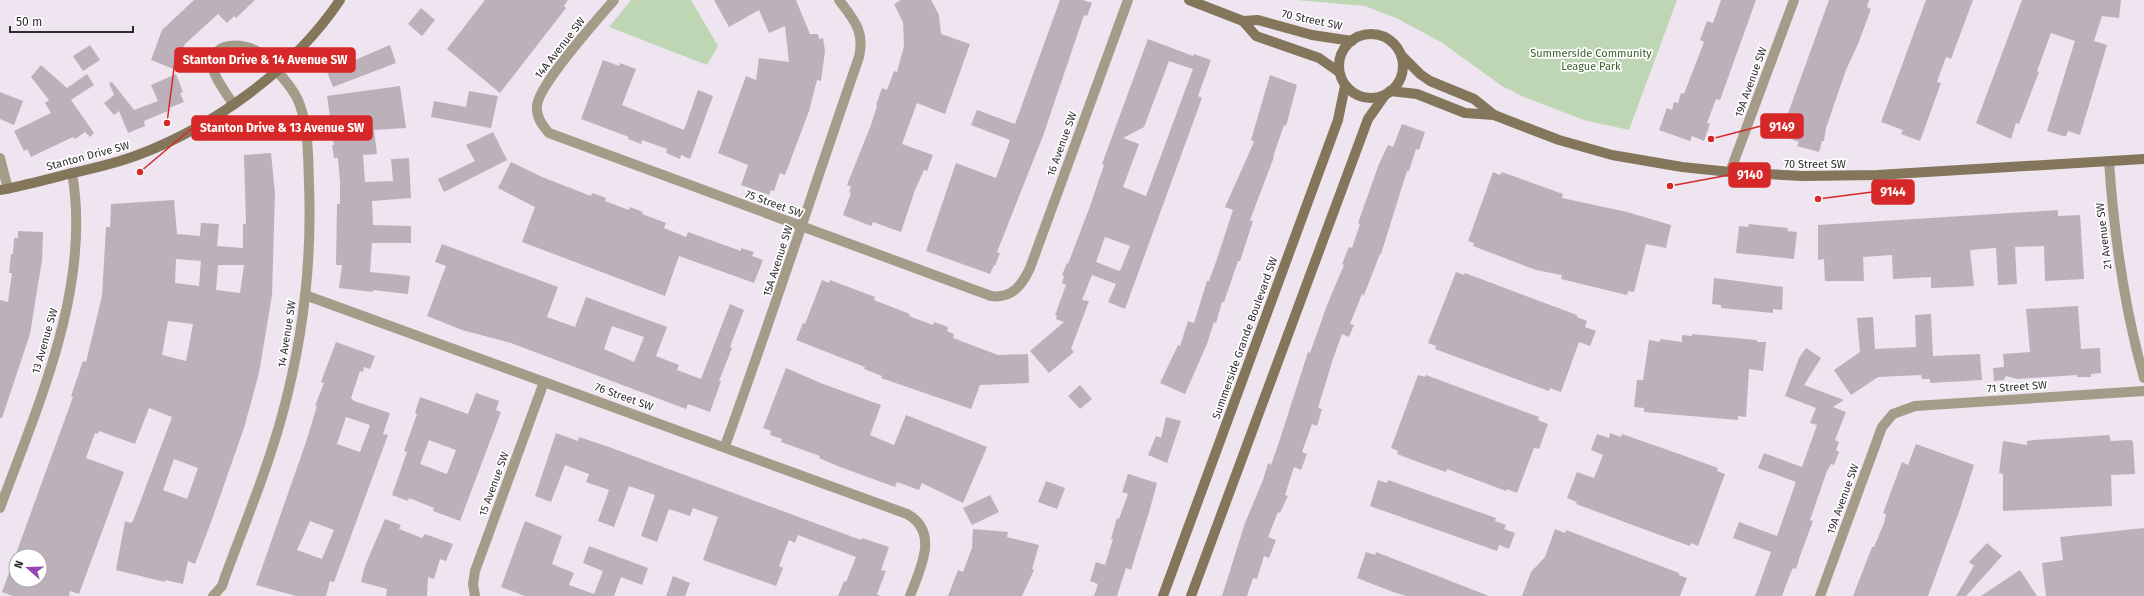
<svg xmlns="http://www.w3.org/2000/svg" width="2144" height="596" font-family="'Fira Sans',sans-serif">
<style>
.green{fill:#bed6b4}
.building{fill:#bcb1ba;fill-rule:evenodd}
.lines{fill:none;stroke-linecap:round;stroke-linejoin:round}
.street{stroke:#a49c89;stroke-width:10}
.secondary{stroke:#83765b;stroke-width:10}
.labels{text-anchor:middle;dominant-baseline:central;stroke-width:3.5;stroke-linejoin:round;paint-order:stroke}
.street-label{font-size:11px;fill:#2f2c30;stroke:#fff}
.park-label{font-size:11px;fill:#385c26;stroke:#fff}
.leader{fill:none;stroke:#d62828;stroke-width:1.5}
.callout-dot{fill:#d62828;stroke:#fff;stroke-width:1.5}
.callout{fill:#d62828;stroke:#d62828;stroke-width:1.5}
.callout-label{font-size:12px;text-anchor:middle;font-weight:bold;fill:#fff}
</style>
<rect width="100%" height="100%" fill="#eee5f0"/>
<!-- green -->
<g class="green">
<path d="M631,0H691L718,46L707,65L609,27Z"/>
<path d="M1297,0H1677L1629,130L1584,120L1524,97L1502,86L1441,42L1396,18L1365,6Z"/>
</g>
<!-- building -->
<g class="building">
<path d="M194,0H255L236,18L234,16L227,23L218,14L185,44L176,70L151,60L162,30Z"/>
<path d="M485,0H568L564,6L566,8L500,93L447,49Z"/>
<path d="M714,0H796L810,34H818L819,39L823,38L825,51L821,81L817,80L809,111L785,175L780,173L774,191L771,190L769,195L741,185L748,165L718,153L746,76L756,80L759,58L789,62L785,26L769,33L759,10L729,27Z"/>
<path d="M901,0H931L939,15L941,34L970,44L945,114L917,103L902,144L933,155L927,171L924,170L915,190L901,232L873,222L871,226L843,215L851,193L849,192L851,187L847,185L871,125L877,106L876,105L882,88L887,90L894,71L897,72L904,46L903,22L894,4Z"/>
<path d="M1060,0H1083L1092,3L1087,16L1084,15L1043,136L997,252L1000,253L995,266L994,265L990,274L926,251L956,163L996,178L1010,140L971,125L977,110L1015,124Z"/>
<path d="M1721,0H1756L1720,100L1716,99L1707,123L1710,124L1704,141L1692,136L1690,141L1659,130L1667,108L1672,110L1674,102L1678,103L1681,93L1684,94L1704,42L1700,40L1707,21L1713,23Z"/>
<path d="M1829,0H1869L1867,7L1871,9L1858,44L1846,70L1826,128L1824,141H1822L1819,152L1797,146L1799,142L1780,135L1785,115L1787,116Z"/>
<path d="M1926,0H1973L1951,59L1946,57L1937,82L1941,83L1920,141L1901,134L1903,130L1881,122Z"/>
<path d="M2022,0H2121L2119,18L2102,16L2094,41L2107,45L2080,135L2068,131L2066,136H2063L2047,131L2075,41L2051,33L2037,71L2039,72L2019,124L2016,123L2011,139L1976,123Z"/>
<path d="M421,8L435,20L422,36L408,24Z"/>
<path d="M1148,39L1193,56L1194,54L1211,60L1198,96L1202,98L1125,309L1108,302L1116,284L1092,275L1082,300L1089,301L1071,349L1074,352L1049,373L1030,351L1064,322L1056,319L1057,315H1055L1066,285L1062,283L1064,276L1062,275L1067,263L1068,264L1089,209L1104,165L1102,164ZM1169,61L1193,69L1146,196L1123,187L1139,144L1123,138L1144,127ZM1105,237L1130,246L1121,269L1119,271L1096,262Z"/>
<path d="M90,45L100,60L83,71L73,56Z"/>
<path d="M390,45L396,63L333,87L327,72Z"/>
<path d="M603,60L619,66L620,63L636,69L622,105L684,130L698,90L713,96L690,159L681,155L680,159L666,153L667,149L642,140L641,144L628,139L629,137L581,119Z"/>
<path d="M41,65L67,88L87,74L94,85L71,100L94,133L90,137L85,132L75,139L73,137L31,157L27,149L24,151L14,131L51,113L45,103L49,100L31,77Z"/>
<path d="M176,74L183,92L180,93L184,102L169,108L170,110L144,121L145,126L128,133L119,111L114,115L104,103L114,95L109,83L112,82L134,110L158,101L151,85Z"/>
<path d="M1270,75L1297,85L1286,126L1284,125L1273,157H1274L1250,220L1253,221L1240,261H1238L1224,302H1222L1216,323L1214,322L1207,344L1185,394L1160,383L1178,345L1180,346L1188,321L1194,323L1207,281H1209L1217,259L1233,210L1225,207L1254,142L1251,140Z"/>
<path d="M400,86L406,128L374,130L377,154L363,155L365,182L393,181L391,159L409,158L411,198L372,201L373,225L411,226V243H372L370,272L410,276L408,294L373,290V292L339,288L342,265H336L337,204H340V183L338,158H334L332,145H334L327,96Z"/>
<path d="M469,91L498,96L491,128L431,117L434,101L466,107Z"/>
<path d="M0,92L23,101L14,125L0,119Z"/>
<path d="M1402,124L1425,132L1419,150L1416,149L1409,171H1407L1381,254H1380L1364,295L1362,294L1350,324L1354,325L1349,337L1342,334L1333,359L1318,408L1322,409L1317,426L1312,424L1302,452L1307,454L1301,470L1294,467L1285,495L1288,496L1280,513L1278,512L1268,537L1276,540L1269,558L1264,556L1257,579L1253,578L1247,596H1222L1245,523L1263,480L1268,463L1271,465L1280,439L1308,352L1310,353L1327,305L1344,265L1342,264L1349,247L1352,248L1360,224L1358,223L1379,164L1388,145L1393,147Z"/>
<path d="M493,132L507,160L444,192L438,179L475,161L466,145Z"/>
<path d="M271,153L275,193L272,295L259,373L244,428L210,525L195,564L188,561L183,584L165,580V582L116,570L125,521L131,523L133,521L172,417L149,408L135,444L99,431L98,434L95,433L86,458L124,472L79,594L70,591L69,596H13L2,592L73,397L71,396L83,361L86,362L102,296L106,227H110L111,204L174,200L177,234L200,236L201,223L219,224L217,246L243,248V224H246L244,155ZM176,259L201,261L199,286L175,283ZM218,265H244L240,293L216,290ZM168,321L193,324L186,361L162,355ZM174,459L198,468L187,499L163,490ZM16,556H40V580H16Z"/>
<path d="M511,162L542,177L591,196L592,193L606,198L605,201L629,210L630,207L643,212L642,214L666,223L664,228L686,237L688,232L741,251V248L754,252L752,256L763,260L754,283L679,256L665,296L522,242L535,207L498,188Z"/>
<path d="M1493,172L1500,175L1502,172L1563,194L1562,198L1627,212L1671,225L1666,248L1646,244L1634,292L1628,291L1627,295L1561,279L1562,275L1536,270L1473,246L1474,243L1468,241Z"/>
<path d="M2058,210V216L2080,215L2084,279L2045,281L2044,246L2015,247L2017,284L1998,285L1996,248L1970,250L1974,286L1955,287L1931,288V277L1893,279L1892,255L1863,257L1864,281H1825L1824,259L1818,260V225Z"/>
<path d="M1749,224L1788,228L1787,231L1797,232L1794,259L1736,253L1739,226L1748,227Z"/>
<path d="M18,231L43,232L42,260L30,334L2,418H0V300L8,302L12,273H9L11,254H13L14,238H18Z"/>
<path d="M442,244L558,287L547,317L575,327L586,297L667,327L656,356L679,365L677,370L701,379L730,304L744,310L730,347L732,348L719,381H721L710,412L688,404L686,409L511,343L462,330L427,316L446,266L435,262ZM612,326L644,337L634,362L604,349Z"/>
<path d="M1456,272L1464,275L1465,273L1577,315V317L1587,321L1585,327L1596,331L1590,346L1579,342L1561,392L1550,388L1549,391L1524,382L1435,349L1436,346L1428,343Z"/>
<path d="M1714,278L1783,287L1782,310L1773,309V313L1721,308V305L1712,304Z"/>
<path d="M822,280L829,283L830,280L875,297L874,300L910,314L909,316L933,325L934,322L948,327L947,331L954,334L953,338L998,355L1028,354L1029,383L980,385L971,409L881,378L882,376L864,369L865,367L796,340L803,323L805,324Z"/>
<path d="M2078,306L2081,349L2100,348L2101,373L2091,374V377H2077V375L2017,379L2006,376L2004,380L1994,381L1993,368L2004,367L2003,354L2030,352L2026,309Z"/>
<path d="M1931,314L1933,356L1980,354L1982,380L1930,383V379H1922L1921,375L1878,377L1851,395L1834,370L1860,352L1857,318L1873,317L1875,349L1916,347L1915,315Z"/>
<path d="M1692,334L1757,340V342H1766L1763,371L1749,369L1746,417L1738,416V420L1644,412V408L1634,407L1637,380H1643L1649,340L1660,342V339L1682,342V335L1692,336Z"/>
<path d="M336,342L375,356L370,369L364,367L363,372L360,371L351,398L354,401L390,413L383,434L388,435L334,582L330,581L326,596H296L256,585L306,442L317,406H315L324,383L321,382ZM346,417L370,425L360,452L337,444ZM310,521L334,530L322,559L297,550Z"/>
<path d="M1806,348L1821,358L1804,385L1844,400L1833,407L1846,412L1835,440L1839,442L1836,450L1839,452L1834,465L1831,464L1827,471L1810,520L1813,521L1800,556L1796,569L1793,568L1789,577L1782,596H1755L1771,552L1733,538L1739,522L1777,536L1796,482L1758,468L1764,453L1802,467L1817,425L1810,423L1816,408L1785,396L1799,358Z"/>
<path d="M786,368L823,384L881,405L870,435L894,445L906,415L987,447L963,503L922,483L919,490L897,482L895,487L840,467L819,458L820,456L781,442L782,439L770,435L771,431L763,428Z"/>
<path d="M1418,375L1425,377L1426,375L1539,417L1538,420L1548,424L1539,449L1534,448L1517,493L1507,489L1506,491L1447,469L1446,472L1429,466L1397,454L1398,451L1391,448Z"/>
<path d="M1080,385L1092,399L1080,409L1068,396Z"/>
<path d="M476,393L499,401L496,410L501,412L460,521L433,511L434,508L409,498L408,501L392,495L407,452L404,451L417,414L415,413L420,397L468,414ZM429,440L456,450L447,474L420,464Z"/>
<path d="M1166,417L1181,421L1167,463L1148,455L1156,436L1161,438Z"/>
<path d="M556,433L578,441L579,437L609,447L861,540L862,538L889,547L881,570L886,571L877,594L880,596H838L844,581L846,582L856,557L798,535L795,543L789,540L779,566L783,568L776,586L703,560L718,517L693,508L690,516L669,509L657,542L641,536L655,495L629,486L614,527L598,521L609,490L586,482L589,474L565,465L551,502L535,496Z"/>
<path d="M1610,433L1621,437L1622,434L1682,455L1718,468L1717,471L1725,474L1698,546L1691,543L1690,546L1665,537L1576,504L1577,502L1567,498L1577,472L1594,478L1603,455L1591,450L1597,434L1609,438Z"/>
<path d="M2109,435L2111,441L2131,440L2133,442L2135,474L2111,475L2112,506L2003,511V474L1999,473L2003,441L2027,445V441L2034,440Z"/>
<path d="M1916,444L1974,465L1960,509L1928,596H1853L1872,547H1874L1884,523L1886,514L1883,513L1902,462L1908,465Z"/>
<path d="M1128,474L1157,483L1150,509L1131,570L1126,568L1117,596H1094L1098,584L1090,581L1096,562L1105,565L1113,539H1111L1117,518L1119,519L1128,494L1122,492Z"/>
<path d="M1378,480L1387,483L1388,480L1496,518L1495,521L1506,525L1504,529L1515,533L1509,549L1499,545L1497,551L1370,506Z"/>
<path d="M1046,481L1065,488L1057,509L1038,502Z"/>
<path d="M990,495L999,512L972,525L963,508Z"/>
<path d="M385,519L401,525L399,529L422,538L425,534L453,544L446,561L440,559L434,579L428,577L427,596H386L387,589L361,582L365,566Z"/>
<path d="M525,521L562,536L552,564L574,573L569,585L594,594L603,571L583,563L589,546L648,568L642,585L621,577L614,596H525L501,587Z"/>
<path d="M2144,528V596H2046L2042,563L2063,560L2060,537Z"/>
<path d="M973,529L1008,532L1007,537L1039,545L1032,569L1034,570L1022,596H948L958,570L963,572L972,548Z"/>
<path d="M1555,529L1565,533L1566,530L1679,573V575L1687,578L1680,596H1522L1531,572L1545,557Z"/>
<path d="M1987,543L2002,556L1966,596H1956L1974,566L1969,562Z"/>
<path d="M1366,552L1375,555L1376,552L1489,596H1406L1393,592L1357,578Z"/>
<path d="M2020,570L2037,596H1981Z"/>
<path d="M673,576L690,583L685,596H666Z"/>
</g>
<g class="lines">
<!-- street -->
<g class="street">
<path d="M614,0C598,19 538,85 537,106C536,117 542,125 549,133L991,296C1012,299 1022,285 1030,268L1128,0"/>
<path d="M0,158L8,189"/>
<path d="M2109,161C2114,235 2124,307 2144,378"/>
<path d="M1730,172L1794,0"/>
<path d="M305,295L907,514C940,532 920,569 910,596"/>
<path d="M725,446C772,317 814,187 859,57C865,31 854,20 839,0"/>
<path d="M0,508C38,405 92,286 72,173"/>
<path d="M213,596L222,586L225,577C245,523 268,468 283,412C303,338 312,261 309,184C308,157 309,123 297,98C288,81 273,67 260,53C245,42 208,40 213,69C216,81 227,94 233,104"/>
<path d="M475,596L473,584L475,571L544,382"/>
<path d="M1820,596L1882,427L1893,414L1915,406L2144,391"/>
</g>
<!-- secondary -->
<g class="secondary">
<path d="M1189,0L1243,21L1258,20L1312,35L1352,41"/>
<path d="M1243,21L1256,36L1319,58L1339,72"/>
<circle cx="1371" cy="66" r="32"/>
<path d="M1401,55L1420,74L1430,81L1474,99L1494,115"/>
<path d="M1390,91L1417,94L1465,113L1494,115L1559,140L1612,155L1682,167L1730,172L1802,176L1877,175L2144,159"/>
<path d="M0,190C23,186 45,180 68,174C91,169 113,164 135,156C212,128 294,69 340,0"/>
<path d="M1163,596L1338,120L1345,86"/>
<path d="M1191,596L1368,119L1385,95"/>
</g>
</g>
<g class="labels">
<!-- street labels -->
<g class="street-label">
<text transform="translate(1312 20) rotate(12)">70 Street SW</text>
<text transform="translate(560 48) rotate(-52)">14A Avenue SW</text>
<text transform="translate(1751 82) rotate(-70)">19A Avenue SW</text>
<text transform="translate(1062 144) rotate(-70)">16 Avenue SW</text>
<text transform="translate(88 156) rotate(-15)">Stanton Drive SW</text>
<text x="1815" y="164">70 Street SW</text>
<text transform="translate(774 204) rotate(20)">75 Street SW</text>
<text transform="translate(2104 236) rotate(-97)">21 Avenue SW</text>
<text transform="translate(778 261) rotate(-72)">15A Avenue SW</text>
<text transform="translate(287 334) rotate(-81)">14 Avenue SW</text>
<text transform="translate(1245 338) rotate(-70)">Summerside Grande Boulevard SW</text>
<text transform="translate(45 341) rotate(-74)">13 Avenue SW</text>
<text transform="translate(2017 387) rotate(-4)">71 Street SW</text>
<text transform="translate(624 397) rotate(20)">76 Street SW</text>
<text transform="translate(494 484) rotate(-70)">15 Avenue SW</text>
<text transform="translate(1843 499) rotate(-70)">19A Avenue SW</text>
</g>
<!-- park labels -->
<g class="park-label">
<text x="1591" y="53">Summerside Community<tspan x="1591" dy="13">League Park</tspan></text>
</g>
</g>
<!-- callouts -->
<path class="leader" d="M167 123L175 60M1711 139L1761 126M140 172L192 128M1670 186L1729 175M1818 199L1872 192"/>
<g class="callout-dot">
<circle cx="167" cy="123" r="4"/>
<circle cx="1711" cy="139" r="4"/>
<circle cx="140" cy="172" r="4"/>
<circle cx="1670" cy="186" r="4"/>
<circle cx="1818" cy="199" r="4"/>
</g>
<g class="callout">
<rect x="175" y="48" width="180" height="24" rx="4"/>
<rect x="1761" y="114" width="42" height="24" rx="4"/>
<rect x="192" y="116" width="180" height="24" rx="4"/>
<rect x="1729" y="163" width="41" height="24" rx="4"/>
<rect x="1872" y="180" width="42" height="24" rx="4"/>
</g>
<g class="callout-label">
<text x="265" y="64">Stanton Drive &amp; 14 Avenue SW</text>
<text x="1782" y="131">9149</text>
<text x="282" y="132">Stanton Drive &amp; 13 Avenue SW</text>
<text x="1750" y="179">9140</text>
<text x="1893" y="196">9144</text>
</g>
<!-- north arrow -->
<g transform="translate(28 568) rotate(290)"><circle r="19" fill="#ffffff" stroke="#acabac"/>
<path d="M0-3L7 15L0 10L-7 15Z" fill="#9744b2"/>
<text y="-6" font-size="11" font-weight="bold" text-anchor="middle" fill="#2f2c30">N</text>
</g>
<!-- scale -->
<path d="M10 26v6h123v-6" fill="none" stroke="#2f2c30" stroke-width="2"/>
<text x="16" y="26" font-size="12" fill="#2f2c30" stroke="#ffffff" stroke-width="3" paint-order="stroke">50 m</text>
</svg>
